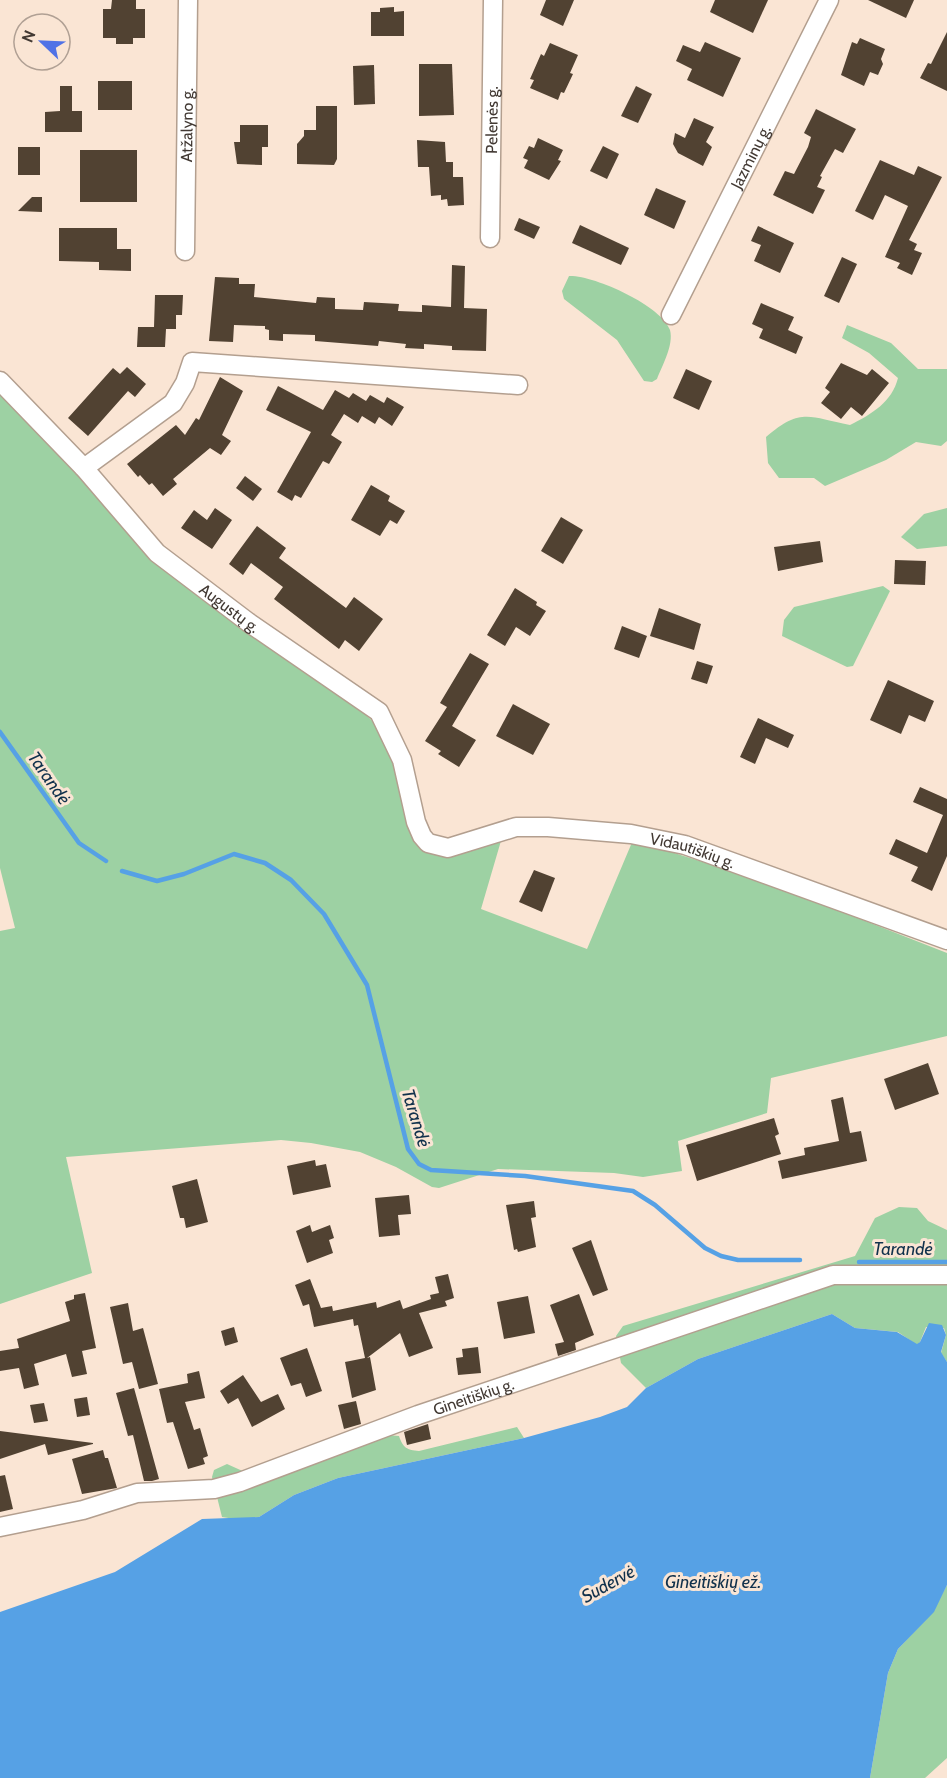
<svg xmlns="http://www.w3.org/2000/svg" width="947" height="1778" font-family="Cabin,sans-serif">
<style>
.green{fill:#9dd1a3}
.water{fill:#56a1e5}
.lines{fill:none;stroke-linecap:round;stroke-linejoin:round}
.stream{stroke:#56a1e5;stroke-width:4.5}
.building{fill:#514232}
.street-casing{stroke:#b39f8f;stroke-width:21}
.street{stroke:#fff;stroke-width:18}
.labels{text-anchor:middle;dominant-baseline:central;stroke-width:6;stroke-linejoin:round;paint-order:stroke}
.street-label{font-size:16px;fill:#423933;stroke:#fae5d4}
.water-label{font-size:18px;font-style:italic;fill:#11314c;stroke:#fae5d4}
</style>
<rect width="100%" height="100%" fill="#fae5d4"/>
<!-- green -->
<g class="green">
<path d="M569,276C594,275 662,306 670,330C674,345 662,366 657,379L652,382L644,381L617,340L564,299L562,291Z"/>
<path d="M847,325L891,343L918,369H947V441L941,446L916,442L886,460L825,486L814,478H779L768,463L766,437C801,407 809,417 850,425C872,414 892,402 898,378L869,353L842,338Z"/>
<path d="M0,389L154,560L352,702L380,728L388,747L414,837L423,847L503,834L481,909L587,949L633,840L766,882L947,953V1036L771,1078L767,1113L678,1141L682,1171L643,1177L614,1173L498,1169L439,1188L432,1187L396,1167L360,1152L311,1143L281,1140L66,1157L92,1273L0,1304V931L15,928L0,868Z"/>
<path d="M947,508V546L917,549L901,537L924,514Z"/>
<path d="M883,586L890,591L853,666L847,667L782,636L784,620L794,607Z"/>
<path d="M899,1207L917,1208L928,1221L947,1230V1362L941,1353L946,1335L944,1328L926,1327L920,1342L917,1345L898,1332L855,1328L832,1314L698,1359L646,1388L621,1363L616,1336L623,1326L855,1256L875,1218Z"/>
<path d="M517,1427L524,1438L338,1478L294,1495L259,1517L241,1520L222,1517L212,1477L214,1470L227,1464L247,1473L258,1485L387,1435L399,1436C403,1448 407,1450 419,1451Z"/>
<path d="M947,1585V1758L925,1778H870L888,1673L898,1649L933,1612Z"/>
</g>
<!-- water -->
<path class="water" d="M832,1314L855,1328L897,1332L917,1344L920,1342L929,1323L942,1325L946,1335L941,1352L947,1362V1585L934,1612L898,1649L888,1673L870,1778H0V1612L115,1572L202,1519L259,1517L294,1495L338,1478L524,1438L600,1417L627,1407L646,1388L698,1359Z"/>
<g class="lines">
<!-- stream -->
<g class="stream">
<path d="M0,732L79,843L106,861"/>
<path d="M122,871L157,881L184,874L234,854L265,863L291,880L324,914L367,985L408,1149L419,1164L431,1170L525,1176L633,1191L655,1205L705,1248L721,1256L738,1260H800"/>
<path d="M859,1262H947"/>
</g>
</g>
<!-- building -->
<g class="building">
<path d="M112,0H136V9H145V38H133V44H116V38H103V9H111Z"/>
<path d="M546,0H574L563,26L540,15Z"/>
<path d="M715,0H768L753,33L710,12Z"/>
<path d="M868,0H914L906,18Z"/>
<path d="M394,7V12L404,11V36H371V12H380V8Z"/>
<path d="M947,32V91L920,78L928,63L931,64Z"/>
<path d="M860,38L885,49L881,59L883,64L878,75L870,72L864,86L841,75L852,42L857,44Z"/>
<path d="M705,42L741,58L723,97L687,80L692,69L676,61L683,45L700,52Z"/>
<path d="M550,43L578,55L570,73L573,74L564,93L561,92L558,100L530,88L534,80L530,79L541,54L544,56Z"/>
<path d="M419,64H452L454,115L419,116Z"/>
<path d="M374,65L375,104L354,105L353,66Z"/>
<rect x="98" y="81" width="34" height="29"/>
<path d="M60,86H72V111H82V132H45V112L60,111Z"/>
<path d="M636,86L652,94L638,123L621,116Z"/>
<path d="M316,106H337V159L334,165L297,164V144L304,136V130H316Z"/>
<path d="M816,109L856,129L843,153L835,149L820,176L822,177L817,187L825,190L813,214L773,195L785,171L794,174L808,147L811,137L804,133Z"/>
<path d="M694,118L714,127L706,142L712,147L703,166L678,153L673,144L675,133L685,138Z"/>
<path d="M240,125H268V147H262V165L237,164L234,142H240Z"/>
<path d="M538,138L563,150L558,160L561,161L549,180L524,168L528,160L523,158L529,146L534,148Z"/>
<path d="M417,140L445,142L446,162H453V177H463L464,205L448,206L447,199L441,200V195L431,196L429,167H418Z"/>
<path d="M603,146L619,154L607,179L590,171Z"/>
<rect x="18" y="147" width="22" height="28"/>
<rect x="80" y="150" width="57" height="52"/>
<path d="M880,160L914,175L918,166L942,177L909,240L917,244L914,250L922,253L912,275L897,268L900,263L885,257L908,206L885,195L873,220L855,211Z"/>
<path d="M656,188L686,201L674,229L644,215Z"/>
<path d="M32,197H42V212L18,211Z"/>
<path d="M519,218L540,227L534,239L514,230Z"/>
<path d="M580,225L629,248L621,265L572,243Z"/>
<path d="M758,226L794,243L780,273L754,261L761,245L751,241Z"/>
<path d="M59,228H117V249H131V271L99,270V262L59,261Z"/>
<path d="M842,257L857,264L839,303L824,296Z"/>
<path d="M452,265L465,266L464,308L487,309L486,351L452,350V346L424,344V349L405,348L406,344L379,341L378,346L315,341V335L283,334V341L269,340V330L265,329V326L234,325L233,342L209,341L215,277L239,278V284H255L254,297L316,303L317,297L335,298V309L363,310L364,302L399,304L398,311L422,312V305L451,307Z"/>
<path d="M155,295H183L182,315H176V329H166L165,347H137L138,327H154Z"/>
<path d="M761,303L794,317L788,330L803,337L796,354L759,338L763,329L752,324Z"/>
<path d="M841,363L867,375L872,369L889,383L862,416L851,407L841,419L821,403L830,392L825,388Z"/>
<path d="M127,367L146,384L135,397L128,391L88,436L68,418L113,368L120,374Z"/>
<path d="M686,369L712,381L699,410L673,398Z"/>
<path d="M220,377L243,391L222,435L231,441L221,455L210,448L173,479L177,484L163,496L152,483L149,485L140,475L138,477L127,464L176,425L185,435L196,418L199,420Z"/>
<path d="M278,386L323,410L335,390L349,398L353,393L366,401L370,395L384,403L387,397L404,407L392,426L379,417L375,424L362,416L358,423L344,414L331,435L342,442L329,464L323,461L301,498L295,495L292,501L277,492L311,432L266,410Z"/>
<path d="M245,476L262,489L253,501L236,488Z"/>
<path d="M371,485L390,496L388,501L405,511L397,524L390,520L380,536L351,520Z"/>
<path d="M215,508L232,520L212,549L181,528L194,510L207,520Z"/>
<path d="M561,517L583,530L563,564L541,551Z"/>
<path d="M257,526L286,548L279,558L346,608L354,597L383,619L359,651L345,640L339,649L274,599L283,587L251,563L243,575L229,564Z"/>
<path d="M820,541L823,562L778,571L774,547Z"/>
<path d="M895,560L926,561L925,585L894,584Z"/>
<path d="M515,588L537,602L536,605L546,611L530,636L516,627L505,646L487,635Z"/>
<path d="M659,608L701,624L694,650L650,636Z"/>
<path d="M622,626L647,636L639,658L614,649Z"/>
<path d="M470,653L489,664L452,726L476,740L459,767L438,754L441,751L425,741L447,707L440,703Z"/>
<path d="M697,661L713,666L707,684L691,679Z"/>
<path d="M888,680L934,701L925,722L909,715L901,734L870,720Z"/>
<path d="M513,704L550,724L533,755L496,736Z"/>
<path d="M758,718L794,735L788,748L766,738L755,764L740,757Z"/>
<path d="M920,787L947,799V856L932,891L911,881L918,867L889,854L896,839L927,853L943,815L913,802Z"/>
<path d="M534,870L555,878L542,912L519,902Z"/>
<path d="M928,1063L939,1094L895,1110L884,1079Z"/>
<path d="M843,1097L850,1133L861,1131L867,1161L782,1179L778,1161L805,1155L804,1148L839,1141L831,1100Z"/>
<path d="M774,1118L779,1134L775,1136L781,1154L697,1181L686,1145Z"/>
<path d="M315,1160L316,1166L326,1164L331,1187L293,1195L287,1166Z"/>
<path d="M197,1179L208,1222L186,1228L184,1218H180L172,1186Z"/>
<path d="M409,1195L411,1214L398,1215L400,1235L379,1237L375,1198Z"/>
<path d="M534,1201L536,1217L531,1218L536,1247L518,1252L517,1249L514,1250L506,1205Z"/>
<path d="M310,1225L312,1232L330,1225L334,1238L329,1240L333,1253L307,1263L296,1231Z"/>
<path d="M591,1240L608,1290L593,1296L572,1248Z"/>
<path d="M448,1274L454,1298L445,1301L447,1306L419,1313L433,1348L409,1357L400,1333L367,1358L370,1357L376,1390L352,1398L345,1362L365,1358L358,1325L354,1326L353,1319L314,1327L309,1304L303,1306L295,1285L310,1279L321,1308L332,1306L333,1311L376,1302L377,1308L400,1300L403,1309L431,1299L430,1295L439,1293L435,1277Z"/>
<path d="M85,1293L96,1348L82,1351L87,1374L72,1377L66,1354L34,1364L39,1385L24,1389L19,1368L0,1371V1351L19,1348L17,1339L70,1321L65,1302L74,1299V1295Z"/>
<path d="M579,1294L594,1335L575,1343L576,1350L558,1356L555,1344L564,1342L550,1305Z"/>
<path d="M528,1296L535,1333L504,1339L497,1302Z"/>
<path d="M128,1303L133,1331L143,1328L158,1384L139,1389L132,1362L123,1364L110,1307Z"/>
<path d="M234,1327L238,1342L225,1346L221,1331Z"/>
<path d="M478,1347L481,1373L458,1375L456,1358L463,1357L462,1349Z"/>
<path d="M307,1348L322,1391L306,1397L301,1383L291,1386L280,1358Z"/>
<path d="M199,1371L205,1398L185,1402L194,1430L200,1428L208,1456L203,1458L205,1464L188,1469L173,1422L167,1423L159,1389L188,1383L187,1374Z"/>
<path d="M243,1375L261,1402L278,1394L285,1409L252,1427L238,1398L228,1404L220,1391Z"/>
<path d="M134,1388L159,1479L152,1481H144L133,1435L128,1436L116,1393Z"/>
<path d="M87,1397L90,1415L77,1417L74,1399Z"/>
<path d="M356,1401L361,1424L344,1429L338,1405Z"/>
<path d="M44,1403L48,1421L34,1423L30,1405Z"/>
<path d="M428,1424L431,1439L407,1445L404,1432Z"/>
<path d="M0,1431L93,1443V1444L48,1455L45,1444L0,1459Z"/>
<path d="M103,1450L105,1458H108L117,1488L82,1494L72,1459Z"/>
<path d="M5,1475L13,1509L0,1512V1476Z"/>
</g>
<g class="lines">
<defs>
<g id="street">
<path id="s1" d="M490,238L493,0"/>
<path id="s2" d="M185,251L188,0"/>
<path id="s3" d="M671,315L829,0"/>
<path id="s4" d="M0,381L84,468L157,553L248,622L379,712L402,760L416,822L422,836L428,843L448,848L516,827H548L631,834L685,845L947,940"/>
<path d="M84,468L173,403L185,383L192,362L518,385"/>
<path id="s5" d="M0,1527L83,1510L137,1493L214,1489L240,1482L418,1415L833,1275H947"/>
</g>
</defs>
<!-- street casing -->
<use href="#street" class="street-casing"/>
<!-- street -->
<use href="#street" class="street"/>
</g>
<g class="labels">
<!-- street labels -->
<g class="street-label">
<text stroke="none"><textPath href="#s1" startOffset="118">Pelenės g.</textPath></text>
<text stroke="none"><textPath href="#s2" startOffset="126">Atžalyno g.</textPath></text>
<text stroke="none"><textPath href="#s3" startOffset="177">Jazminų g.</textPath></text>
<text stroke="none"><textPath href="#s4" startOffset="324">Augustų g.</textPath></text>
<text stroke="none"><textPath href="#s4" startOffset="918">Vidautiškių g.</textPath></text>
<text stroke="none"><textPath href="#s5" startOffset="494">Gineitiškių g.</textPath></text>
</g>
<!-- water labels -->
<g class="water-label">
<text transform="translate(49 778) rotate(55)">Tarandė</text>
<text transform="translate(416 1118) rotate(73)">Tarandė</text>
<text x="903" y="1249">Tarandė</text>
<text x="713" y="1582">Gineitiškių ež.</text>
<text transform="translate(608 1584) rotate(-29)">Sudervė</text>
</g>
</g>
<!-- north arrow -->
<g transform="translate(42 42) rotate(293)"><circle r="28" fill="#fae5d4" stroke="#b0a094" stroke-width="1.5"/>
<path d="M0-4.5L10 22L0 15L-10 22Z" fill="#5072e6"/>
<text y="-9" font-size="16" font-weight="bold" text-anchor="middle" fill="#423933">N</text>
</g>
</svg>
